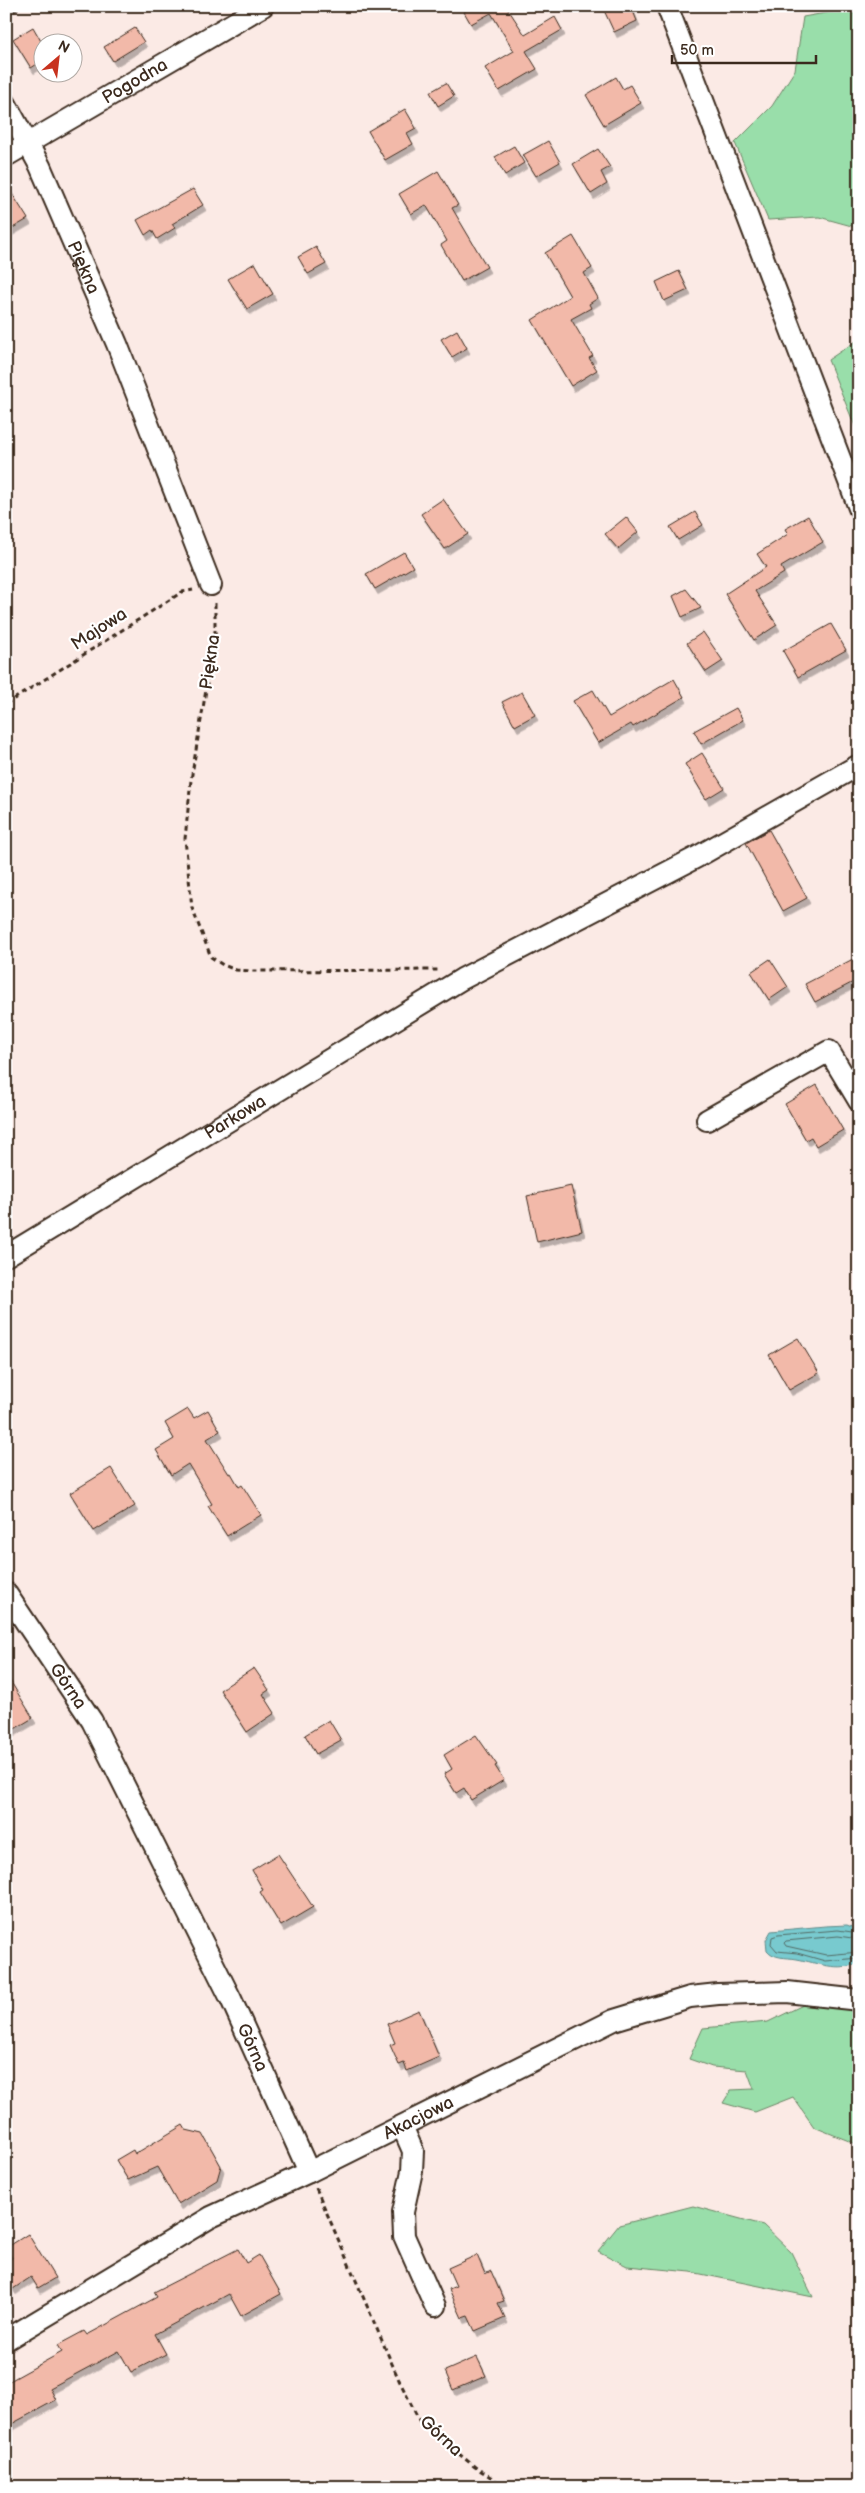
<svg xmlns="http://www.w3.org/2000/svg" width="865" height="2493" font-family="'Balsamiq Sans',sans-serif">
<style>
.green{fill:#99deaa;stroke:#6a8464}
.water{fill:#78cacf;stroke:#608a88}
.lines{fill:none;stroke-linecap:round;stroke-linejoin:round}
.shore{stroke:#536a65;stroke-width:1}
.building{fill:#f2b9a9;stroke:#3b2a1e;filter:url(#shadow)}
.minor-casing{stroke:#3b2a1e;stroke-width:24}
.path{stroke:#3b2a1e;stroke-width:3;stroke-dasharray:5 4;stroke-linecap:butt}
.minor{stroke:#fff;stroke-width:20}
.labels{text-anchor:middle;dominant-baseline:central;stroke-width:4.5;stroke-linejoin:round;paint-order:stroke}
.street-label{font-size:18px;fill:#3b2a1e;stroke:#fff}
</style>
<defs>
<filter id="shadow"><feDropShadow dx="3" dy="5.5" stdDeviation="0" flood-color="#0004"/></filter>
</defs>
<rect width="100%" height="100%" fill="#fbeae5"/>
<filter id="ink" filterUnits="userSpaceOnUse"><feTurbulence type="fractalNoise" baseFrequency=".02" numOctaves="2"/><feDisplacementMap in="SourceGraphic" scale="10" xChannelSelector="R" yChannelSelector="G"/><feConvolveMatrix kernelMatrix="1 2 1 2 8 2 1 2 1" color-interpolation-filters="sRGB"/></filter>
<g filter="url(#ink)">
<!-- green -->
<g class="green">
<path d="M859,7V228L819,217L768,220L735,143L772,106L795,70L803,17Z"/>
<path d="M859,339V436L828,360Z"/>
<path d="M803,2005L859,2009V2145L814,2127L793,2097L755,2112L723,2103L731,2090L754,2089L747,2070L712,2067L689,2059L703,2028L768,2022Z"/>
<path d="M693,2206L763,2225L791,2252L813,2297L691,2272L627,2266L598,2251L619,2225Z"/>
</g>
<!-- water -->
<path class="water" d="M825,1926L847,1925L859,1930V1963C837,1972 818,1963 797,1959C786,1957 774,1959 767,1950L766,1940L771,1931Z"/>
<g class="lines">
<!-- shore -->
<g class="shore">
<path d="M859,1933L838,1930L778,1935L772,1937L771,1944L777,1951L797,1953L825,1961L859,1958"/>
<path d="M859,1939L838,1936L786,1941L784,1943L786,1946L826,1955L859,1952"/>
</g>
</g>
<!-- building -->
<g class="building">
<path d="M473,6H506L525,35L555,17L562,30L526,51L537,69L499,91L485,68L514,51L491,13L471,24L464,12Z"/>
<path d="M602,6H631L637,21L614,32Z"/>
<path d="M33,27L42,43V61L31,68L13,39Z"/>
<path d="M135,28L144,42L113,61L104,47Z"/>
<path d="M616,77L623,89L630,85L641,103L604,125L586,95Z"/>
<path d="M446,83L454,96L438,106L430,92Z"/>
<path d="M405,109L416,128L407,133L413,144L385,160L368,131Z"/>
<path d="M548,141L560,162L536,176L523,155Z"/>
<path d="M514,146L524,163L505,175L495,157Z"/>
<path d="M598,149L610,167L601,172L607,184L591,194L573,164Z"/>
<path d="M438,171L458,205L452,208L487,267L462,281L441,245L447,241L426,205L411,214L399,194Z"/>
<path d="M6,184L28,219L6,232Z"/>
<path d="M193,189L203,205L172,224L175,228L157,239L152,230L145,235L137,220Z"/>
<path d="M573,236L592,268L584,273L598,298L589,304L591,308L571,319L593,356L589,358L597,370L571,386L532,320L570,296L545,253Z"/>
<path d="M316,247L326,264L308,274L298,257Z"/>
<path d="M255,263L273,294L247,309L228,279Z"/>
<path d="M679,271L688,290L664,301L656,282Z"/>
<path d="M457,330L467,348L452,357L441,339Z"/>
<path d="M443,499L468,534L445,549L421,514Z"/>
<path d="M695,512L703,525L678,540L670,527Z"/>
<path d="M808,516L823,542L781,567L784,573L755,591L777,625L754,640L725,594L766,567L757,554L788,534L785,529Z"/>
<path d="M626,517L638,532L618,549L605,534Z"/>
<path d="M404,552L413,567L375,589L366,574Z"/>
<path d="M686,589L701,608L682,617L673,596Z"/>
<path d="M831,624L846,650L798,677L783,651Z"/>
<path d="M703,632L723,661L706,672L687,643Z"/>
<path d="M674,679L684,697L633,727L631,724L598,743L573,701L593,690L609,717Z"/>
<path d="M522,692L535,715L515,726L502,702Z"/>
<path d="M736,708L743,720L701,744L694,731Z"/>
<path d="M702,753L724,788L706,799L685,764Z"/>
<path d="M769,830L807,898L783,911L746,843Z"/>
<path d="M770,959L788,987L769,1000L751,972Z"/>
<path d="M853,959L859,971V979L815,1002L805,984Z"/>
<path d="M817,1085L843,1130L816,1146L811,1137L806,1140L785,1104Z"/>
<path d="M571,1186L582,1231L537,1242L527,1196Z"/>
<path d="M798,1338L819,1373L789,1390L769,1355Z"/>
<path d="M188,1409L194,1418L208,1410L220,1431L207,1439L229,1474L231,1473L239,1487L242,1485L261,1515L227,1536L208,1506L212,1504L188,1464L171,1475L156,1450L174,1439L165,1423Z"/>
<path d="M111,1468L135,1506L94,1531L70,1493Z"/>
<path d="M254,1668L269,1690L263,1694L275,1713L247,1732L220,1690Z"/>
<path d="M6,1674L33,1718L6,1734Z"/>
<path d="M329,1720L341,1740L316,1754L305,1735Z"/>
<path d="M476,1735L497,1765L495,1766L504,1780L471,1800L464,1788L456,1793L444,1774L452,1769L444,1755Z"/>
<path d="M278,1854L313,1907L281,1926L260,1892L263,1890L252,1870Z"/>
<path d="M419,2010L439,2057L407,2071L404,2063L399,2065L390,2045L395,2043L387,2024Z"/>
<path d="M183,2125L186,2130L203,2134L221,2166L217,2180L178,2204L157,2167L128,2180L116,2160L133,2150L135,2154Z"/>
<path d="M28,2234L55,2278L38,2288L31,2277L13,2289L6,2279V2262L12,2258L6,2248Z"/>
<path d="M238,2249L246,2263L259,2255L281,2294L241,2316L229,2294L155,2334L166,2354L131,2372L119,2351L50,2388L56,2400L6,2427V2383L62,2352L58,2345L84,2331L87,2335L157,2297L154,2292Z"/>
<path d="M477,2255L485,2274L491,2271L504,2301L498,2303L505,2318L475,2331L468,2316L462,2318L449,2289L456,2286L448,2268Z"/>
<path d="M477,2357L486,2376L453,2390L445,2371Z"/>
</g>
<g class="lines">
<defs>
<g id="minor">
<path d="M667,6L859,508"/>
<path id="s1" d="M6,104L40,166L117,344L211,585"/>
<path id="s2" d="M6,156L263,6"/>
<path d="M707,1120L829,1051L859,1101"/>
<path id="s3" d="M6,1256L462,979L697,857L859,765"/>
<path id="s4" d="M6,1593L92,1721L231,1999L309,2172"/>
<path d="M402,2126L413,2151L412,2171L403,2212L404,2236L435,2306"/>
<path id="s5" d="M6,2340L211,2217L309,2172L614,2020L690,1997L718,1994L787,1992L859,2000"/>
</g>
</defs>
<!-- minor casing -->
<use href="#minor" class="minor-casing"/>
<!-- path -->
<g class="path">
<path d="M6,16L22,6"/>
<path d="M215,603V636L191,780L185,839L192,908L211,957L223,965L236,970L253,971L439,970"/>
<path d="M6,704L182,592L193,590"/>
<path d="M316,2188L399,2380L420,2422L475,2467L506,2487"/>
</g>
<!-- minor -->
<use href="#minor" class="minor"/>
</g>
</g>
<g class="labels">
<!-- street labels -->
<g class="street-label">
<text stroke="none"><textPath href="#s2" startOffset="149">Pogodna</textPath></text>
<text stroke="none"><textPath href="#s1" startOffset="181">Piękna</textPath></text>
<text transform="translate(99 629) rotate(-33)">Majowa</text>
<text transform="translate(210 662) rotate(-82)">Piękna</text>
<text stroke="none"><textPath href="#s3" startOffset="268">Parkowa</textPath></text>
<text stroke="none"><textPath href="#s4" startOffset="112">Górna</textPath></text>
<text stroke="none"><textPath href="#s4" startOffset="518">Górna</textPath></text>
<text stroke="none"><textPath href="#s5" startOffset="469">Akacjowa</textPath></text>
<text transform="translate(441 2436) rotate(43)">Górna</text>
</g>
</g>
<!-- margin -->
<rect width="865" height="2493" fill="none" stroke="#fff" stroke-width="25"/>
<rect x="12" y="12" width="840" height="2468" fill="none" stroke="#3b2a1e" stroke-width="2" filter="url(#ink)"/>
<!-- north arrow -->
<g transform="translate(58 58) rotate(28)"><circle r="24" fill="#ffffff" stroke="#b1aaa5"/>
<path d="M0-4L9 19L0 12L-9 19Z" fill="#c8321e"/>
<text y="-8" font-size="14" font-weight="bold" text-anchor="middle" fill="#3b2a1e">N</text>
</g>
<!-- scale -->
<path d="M672 55v8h144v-8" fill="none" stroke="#3b2a1e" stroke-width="2.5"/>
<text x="680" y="55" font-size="15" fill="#3b2a1e" stroke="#ffffff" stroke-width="4" paint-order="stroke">50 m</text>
</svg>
